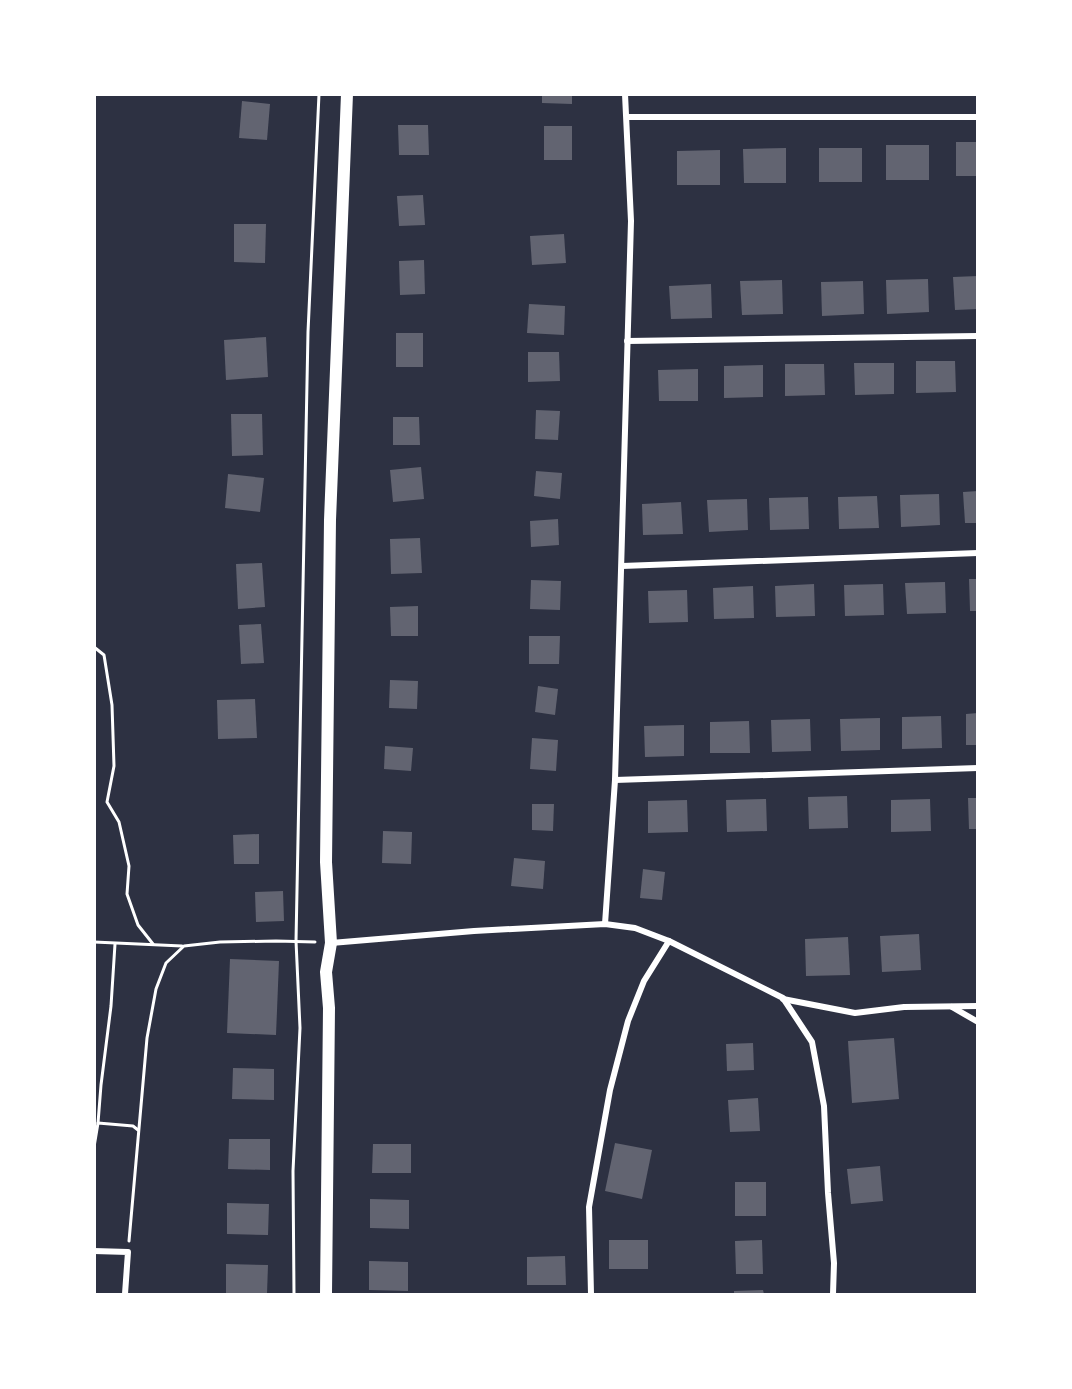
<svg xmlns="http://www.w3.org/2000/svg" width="1072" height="1389" font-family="'Source Sans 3',sans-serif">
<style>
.building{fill:#626471}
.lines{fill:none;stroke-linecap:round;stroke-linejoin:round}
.path{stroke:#fff;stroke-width:3}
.minor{stroke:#fff;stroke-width:6}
.secondary{stroke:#fff;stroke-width:12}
</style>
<rect width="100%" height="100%" fill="#2d3142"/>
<!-- building -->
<g class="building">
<path d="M542,94H572V104L542,103Z"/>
<path d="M242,101L270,104L267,140L239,138Z"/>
<path d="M398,125H428L429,155H399Z"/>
<rect x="544" y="126" width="28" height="34"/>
<rect x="956" y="142" width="22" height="34"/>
<rect x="886" y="145" width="43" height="35"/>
<path d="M786,148V183H744L743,149Z"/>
<rect x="819" y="148" width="43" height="34"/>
<path d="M720,150V185H677V151Z"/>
<path d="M423,195L425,225L399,226L397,196Z"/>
<path d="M234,224H266L265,263L234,262Z"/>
<path d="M564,234L566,263L532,265L530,236Z"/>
<path d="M424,260L425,294L400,295L399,261Z"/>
<path d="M978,276V309L955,310L953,277Z"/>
<path d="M928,279L929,312L887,314L886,280Z"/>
<path d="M782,280L783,314L742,315L740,281Z"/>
<path d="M863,281L864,314L822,316L821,282Z"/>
<path d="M711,284L712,318L671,319L669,286Z"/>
<path d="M529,304L565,306L564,335L527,333Z"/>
<rect x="396" y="333" width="27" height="34"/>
<path d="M266,337L268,377L226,380L224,340Z"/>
<path d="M528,352H559L560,381L528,382Z"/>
<path d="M916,361H955L956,392L916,393Z"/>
<path d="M854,363H894V394L855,395Z"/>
<path d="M785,364H824L825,395L785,396Z"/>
<path d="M763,365V397L724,398V366Z"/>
<path d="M698,369V401H659L658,370Z"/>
<path d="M536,410L560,411L558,440L535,439Z"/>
<path d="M231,414H262L263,455L232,456Z"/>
<path d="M393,417H419L420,445H393Z"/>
<path d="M421,467L424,499L393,502L390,470Z"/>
<path d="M536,471L562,473L560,499L534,496Z"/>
<path d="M228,474L264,478L260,512L225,508Z"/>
<path d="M978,491V523H965L963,492Z"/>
<path d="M939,494L940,525L901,527L900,495Z"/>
<path d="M877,496L879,528L839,529L838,497Z"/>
<path d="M808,497L809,529L770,530L769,498Z"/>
<path d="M747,499L748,530L709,532L707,500Z"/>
<path d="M681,502L683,534L643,535L642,504Z"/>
<path d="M558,519L559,545L531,547L530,521Z"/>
<path d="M420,538L422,573L391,574L390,539Z"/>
<path d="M262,563L265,607L238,609L236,564Z"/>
<path d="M969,579H978V611H970Z"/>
<path d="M531,580L561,581L560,610L530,609Z"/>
<path d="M945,582L946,613L907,614L905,583Z"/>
<path d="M814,584L815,616L776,617L775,586Z"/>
<path d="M883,584L884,615L845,616L844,585Z"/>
<path d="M753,586L754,618L714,619L713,588Z"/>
<path d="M687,590L688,622L649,623L648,591Z"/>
<path d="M418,606V636H391L390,607Z"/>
<path d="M261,624L264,663L241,664L239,625Z"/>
<path d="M529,636H560L559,664H529Z"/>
<path d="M390,680L418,681L417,709L389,708Z"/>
<path d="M538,686L558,689L555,715L535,712Z"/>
<path d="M255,699L257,738L218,739L217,700Z"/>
<path d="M978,713V745H966V714Z"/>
<path d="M941,716L942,748L902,749V717Z"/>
<path d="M880,718V750L841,751L840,719Z"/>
<path d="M810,719L811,751L772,752L771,720Z"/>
<path d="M749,721L750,753H710V722Z"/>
<path d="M684,725V756L645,757L644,726Z"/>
<path d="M532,738L558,740L556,771L530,769Z"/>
<path d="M385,746L413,748L411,771L384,769Z"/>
<path d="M847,796L848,828L809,829L808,797Z"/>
<path d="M968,798H978V829H969Z"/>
<path d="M766,799L767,831L727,832L726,800Z"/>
<path d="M930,799L931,831L891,832V800Z"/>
<path d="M687,800L688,832L648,833V801Z"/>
<path d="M532,804H554L553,831L532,830Z"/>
<path d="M383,831L412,832L411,864L382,863Z"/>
<path d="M259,834V864H234L233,835Z"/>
<path d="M514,858L545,861L543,889L511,886Z"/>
<path d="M643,869L665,872L662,900L640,898Z"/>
<path d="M283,891L284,921L256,922L255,892Z"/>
<path d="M919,934L921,970L882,972L880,936Z"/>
<path d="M848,937L850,975L806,976L805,939Z"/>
<path d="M230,959L279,961L276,1035L227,1033Z"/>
<path d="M894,1038L899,1099L852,1103L848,1041Z"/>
<path d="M753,1043L754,1070L727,1071L726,1044Z"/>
<path d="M233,1068L274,1069V1100L232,1099Z"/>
<path d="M758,1098L760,1131L730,1132L728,1100Z"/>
<path d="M229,1139H270V1170L228,1169Z"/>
<path d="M615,1143L652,1150L642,1199L605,1191Z"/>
<path d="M373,1144H411V1173H372Z"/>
<path d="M880,1166L883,1201L851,1204L847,1169Z"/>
<rect x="735" y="1182" width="31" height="34"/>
<path d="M370,1199L409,1200V1229L370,1228Z"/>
<path d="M227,1203L269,1204L268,1235L227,1234Z"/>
<rect x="609" y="1240" width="39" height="29"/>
<path d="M762,1240L763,1274H736L735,1241Z"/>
<path d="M565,1256L566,1285H527V1257Z"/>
<path d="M369,1261L408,1262V1291L369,1290Z"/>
<path d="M226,1264L268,1265L267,1294H226Z"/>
<path d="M763,1290L764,1294H734V1291Z"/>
</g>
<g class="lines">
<!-- path -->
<g class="path">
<path d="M94,647L104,655L112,705L114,766L107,802L119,822L129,866L127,894L138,925L153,944"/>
<path d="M94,942L182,946"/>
<path d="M98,1123L101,1085L111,1006L115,944"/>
<path d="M94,1147L98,1123L133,1126L138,1130"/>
<path d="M129,1241L147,1038L156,989L166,963L184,946L220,942L276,941L315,942"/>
<path d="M294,1294L293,1171L300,1028L296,941L308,332L319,94"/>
</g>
<!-- minor -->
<g class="minor">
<path d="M627,117H978"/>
<path d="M627,341L978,336"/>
<path d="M622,566L978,553"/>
<path d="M615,780L978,768"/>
<path d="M605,924L615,780L631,221L625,94"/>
<path d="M331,943L474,931L605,924L635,928L669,941L783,998L812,1042L824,1106L828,1193L834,1263L833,1294"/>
<path d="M783,999L855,1013L904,1007L978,1006"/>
<path d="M952,1007L978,1022"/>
<path d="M94,1251L128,1252L125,1294"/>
<path d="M591,1294L589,1207L610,1090L628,1021L644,981L669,941"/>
</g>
<!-- secondary -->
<path class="secondary" d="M326,1294L329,1008L326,972L331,943L326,862L330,520L347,94"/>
</g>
<!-- border -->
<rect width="1072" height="1389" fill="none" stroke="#ffffff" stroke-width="192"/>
</svg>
